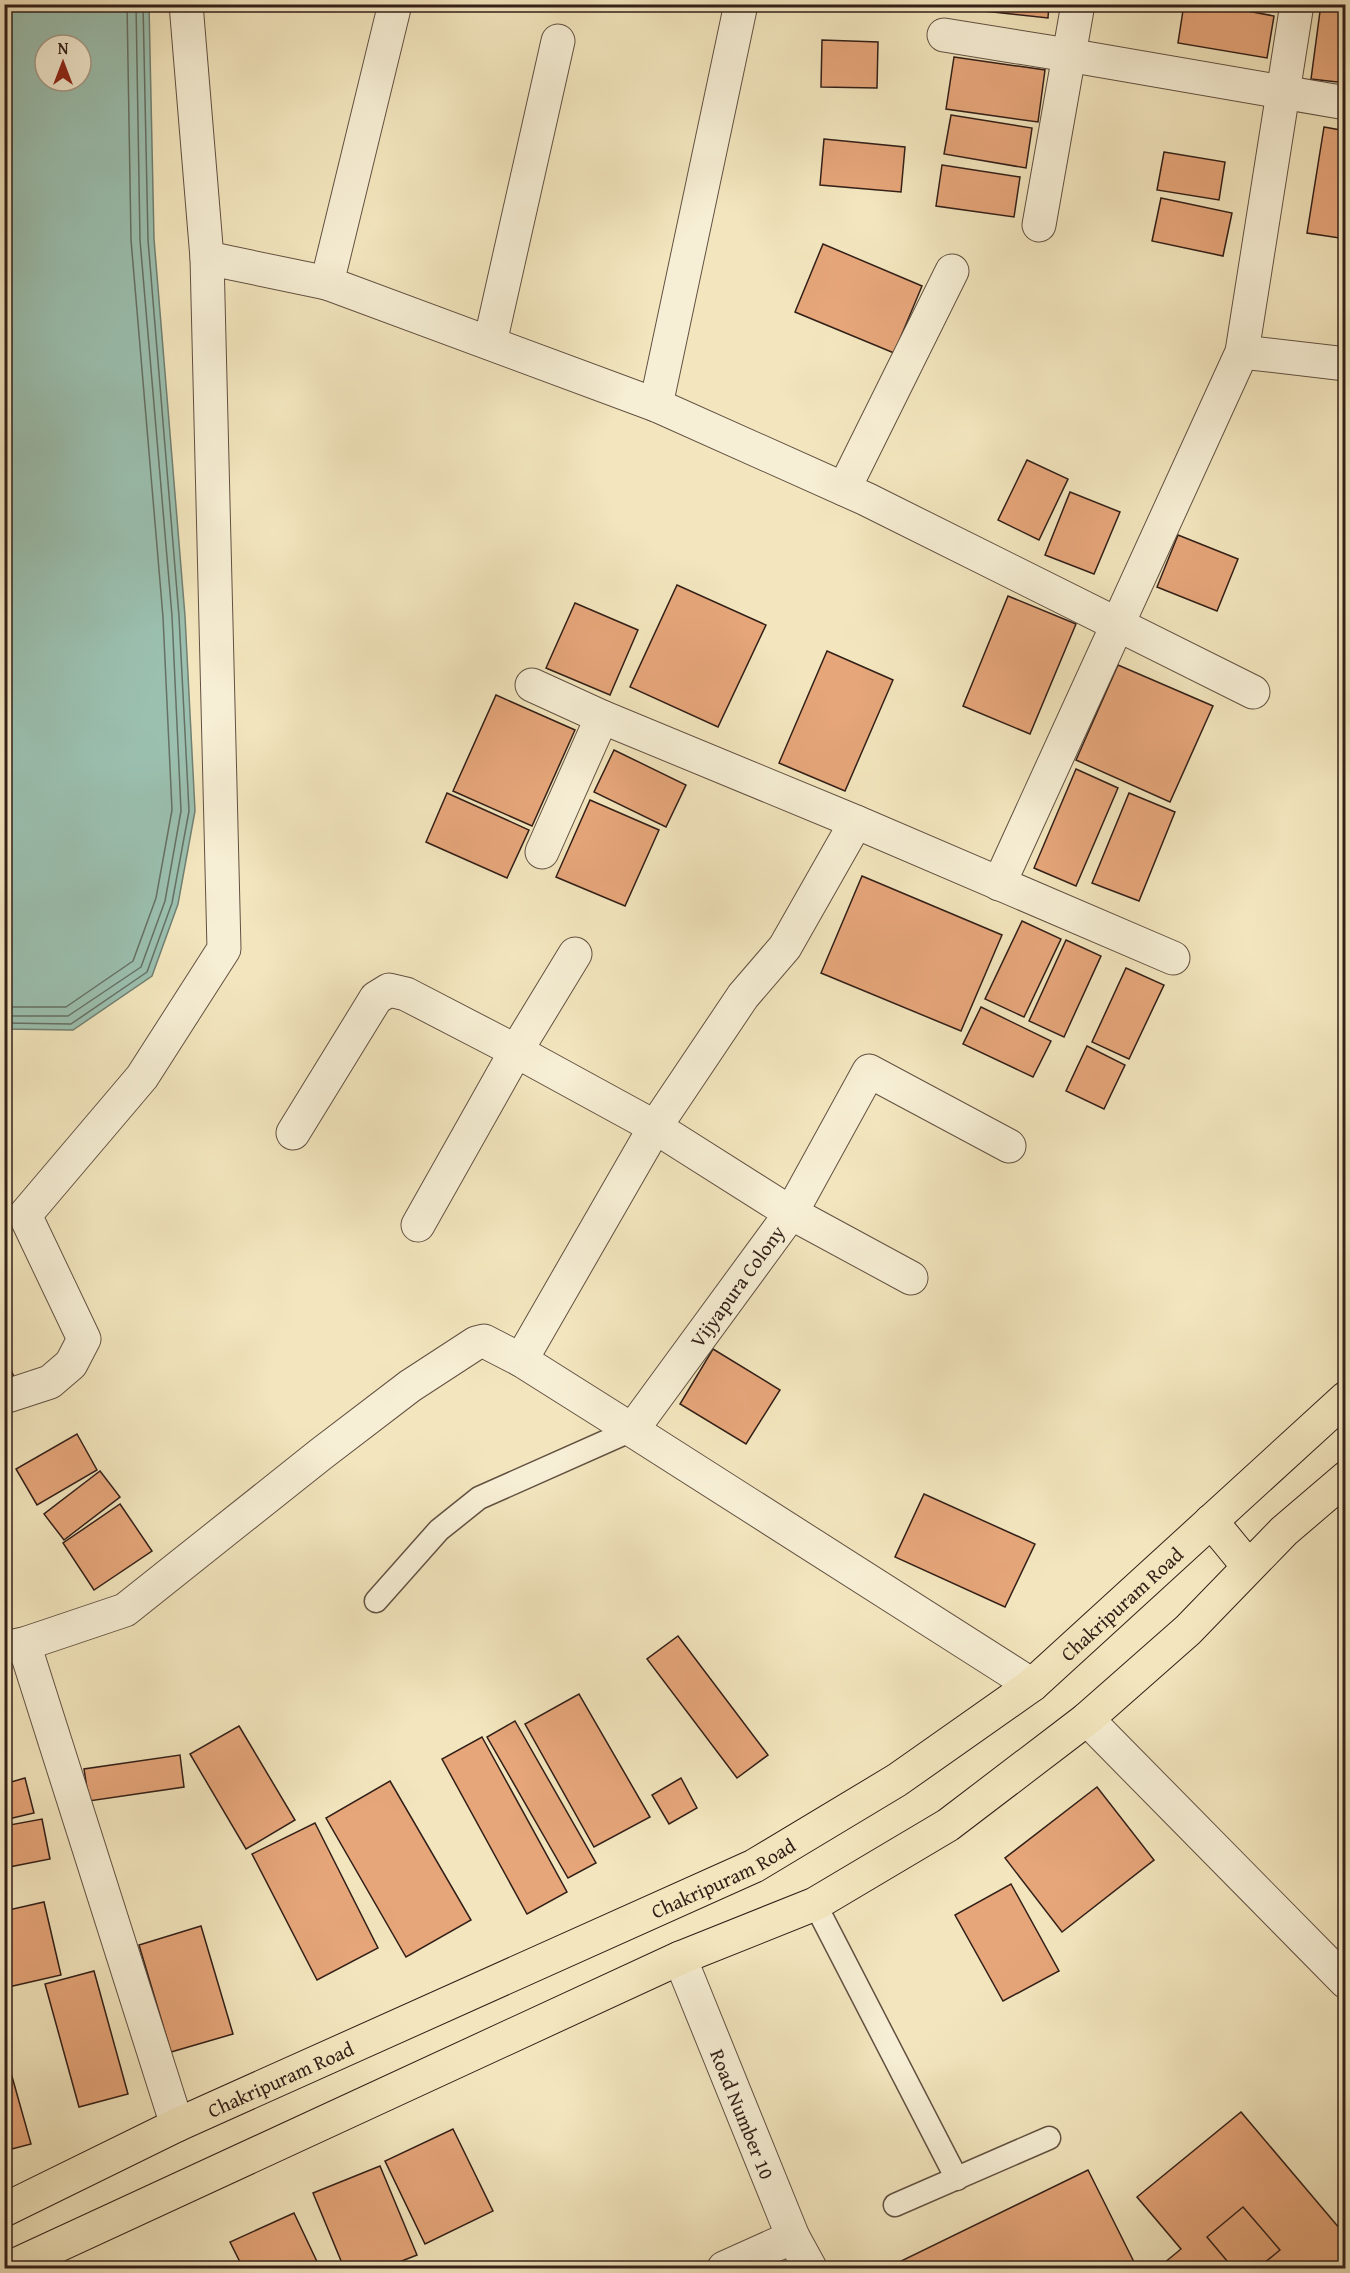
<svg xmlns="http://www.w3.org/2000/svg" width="1350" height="2273" font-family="'Gentium Book Plus',serif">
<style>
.water{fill:#9bc0b0;stroke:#718073;stroke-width:1.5;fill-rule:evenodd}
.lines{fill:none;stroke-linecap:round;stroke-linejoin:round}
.shore{stroke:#667064;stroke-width:1.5}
.building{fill:#e6a67a;stroke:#321f18;stroke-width:1.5}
.lane-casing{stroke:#625142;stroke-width:25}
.street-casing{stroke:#625142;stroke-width:35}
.primary-casing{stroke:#321f18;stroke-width:35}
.lane{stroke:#f7efd5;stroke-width:22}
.street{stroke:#f7efd5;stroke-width:33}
.primary{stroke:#f3e6be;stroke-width:33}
.labels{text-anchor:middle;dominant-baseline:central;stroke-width:6;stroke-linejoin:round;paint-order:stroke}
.street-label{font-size:20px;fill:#321f18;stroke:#f7efd5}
</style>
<rect width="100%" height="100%" fill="#f3e6be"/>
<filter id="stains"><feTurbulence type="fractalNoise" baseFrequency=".00333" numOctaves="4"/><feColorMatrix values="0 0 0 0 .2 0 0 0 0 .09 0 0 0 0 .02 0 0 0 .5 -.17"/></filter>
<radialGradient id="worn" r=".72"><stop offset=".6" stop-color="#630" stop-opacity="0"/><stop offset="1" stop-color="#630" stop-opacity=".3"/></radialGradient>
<!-- water -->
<path class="water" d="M5,4L149,5L154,239L185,616L195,811L178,904L152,976L73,1030L5,1029ZM45,45H81V81H45Z"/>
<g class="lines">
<!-- shore -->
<g class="shore">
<path d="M4,1007H66L133,961L156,898L172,810L163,617L131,240L127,4"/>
<path d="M4,1016H68L141,967L165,901L181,811L172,616L140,240L136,4"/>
<path d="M4,1023L71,1024L147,972L172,903L189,811L179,616L148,240L143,4"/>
</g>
</g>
<!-- building -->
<g class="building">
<path d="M966,4H1049L1048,18L966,9Z"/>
<path d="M1184,4H1211L1274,16L1267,58L1178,43Z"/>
<path d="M1321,4H1346V83L1311,79Z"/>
<path d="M822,40L878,42L877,88L821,87Z"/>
<path d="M954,57L1045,70L1038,122L946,109Z"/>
<path d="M951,115L1032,128L1026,168L944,154Z"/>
<path d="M1324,127L1346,131V239L1307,233Z"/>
<path d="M824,139L905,147L901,192L820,185Z"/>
<path d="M1164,152L1225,162L1219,200L1157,190Z"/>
<path d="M942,165L1020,177L1014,217L936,206Z"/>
<path d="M1161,198L1232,213L1223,256L1152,241Z"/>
<path d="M823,244L922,286L894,353L795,312Z"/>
<path d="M1027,460L1068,479L1039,540L998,520Z"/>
<path d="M1070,492L1120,512L1094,574L1045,555Z"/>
<path d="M1178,535L1238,559L1217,611L1157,587Z"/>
<path d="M677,585L766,625L718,727L630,687Z"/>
<path d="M1008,596L1076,624L1030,734L963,706Z"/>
<path d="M575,603L638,630L610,695L546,668Z"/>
<path d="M827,651L893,680L845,791L779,763Z"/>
<path d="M1118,665L1213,706L1170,802L1076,760Z"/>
<path d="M496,695L575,730L532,826L453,791Z"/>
<path d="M614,750L686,785L666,827L594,792Z"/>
<path d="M1076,769L1118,788L1076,886L1034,868Z"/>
<path d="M447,793L529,830L507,878L426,842Z"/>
<path d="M1129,793L1175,812L1139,901L1092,883Z"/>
<path d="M590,800L659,830L625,906L556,877Z"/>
<path d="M862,876L1002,935L961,1031L821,973Z"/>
<path d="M1022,921L1061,939L1024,1017L985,999Z"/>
<path d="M1066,940L1101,956L1064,1037L1029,1021Z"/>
<path d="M1126,968L1164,985L1129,1059L1092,1042Z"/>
<path d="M981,1007L1051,1041L1033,1077L963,1044Z"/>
<path d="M1087,1046L1125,1065L1104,1109L1066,1091Z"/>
<path d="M713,1349L780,1390L746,1444L680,1404Z"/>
<path d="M4,1353L14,1377L4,1381Z"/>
<path d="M77,1434L97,1470L37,1505L16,1469Z"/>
<path d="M100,1471L120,1497L64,1540L44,1514Z"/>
<path d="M924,1494L1035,1544L1005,1607L895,1557Z"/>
<path d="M120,1504L152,1551L94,1590L63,1543Z"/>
<path d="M678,1636L768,1755L737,1778L647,1659Z"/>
<path d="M579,1694L650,1817L594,1847L525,1724Z"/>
<path d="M515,1721L596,1863L568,1878L487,1737Z"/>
<path d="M239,1726L295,1820L246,1849L190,1754Z"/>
<path d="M482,1737L567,1892L527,1914L442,1759Z"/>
<path d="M180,1755L184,1787L89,1801L84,1769Z"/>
<path d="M25,1778L34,1813L4,1820V1784Z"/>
<path d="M681,1778L697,1808L669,1824L652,1795Z"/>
<path d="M390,1781L471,1920L406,1957L326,1818Z"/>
<path d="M1097,1787L1154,1860L1062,1932L1005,1858Z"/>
<path d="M42,1819L50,1859L4,1868V1826Z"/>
<path d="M315,1823L378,1948L317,1980L252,1854Z"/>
<path d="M1011,1884L1059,1971L1003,2001L955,1915Z"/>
<path d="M44,1902L61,1975L4,1988V1911Z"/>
<path d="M201,1926L233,2034L171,2052L139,1945Z"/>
<path d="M94,1971L128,2094L79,2107L45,1984Z"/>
<path d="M4,2048L31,2144L4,2151Z"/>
<path d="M1241,2112L1346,2236V2268H1168L1164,2263L1181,2249L1137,2197Z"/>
<path d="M453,2129L493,2211L425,2244L385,2161Z"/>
<path d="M380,2166L417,2255L384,2268H344L313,2193Z"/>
<path d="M1088,2170L1137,2268H900L897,2263Z"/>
<path d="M1243,2207L1280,2250L1258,2268H1233L1207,2237Z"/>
<path d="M294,2213L320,2268H243L230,2242Z"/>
</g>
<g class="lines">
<defs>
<g id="lane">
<path d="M376,1601L439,1530L479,1498L632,1430"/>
<path d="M815,1904L957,2179"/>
<path d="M895,2205L1049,2138"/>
</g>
<g id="street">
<path d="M395,4L327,283L656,405L866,499L1253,692"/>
<path d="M944,35L1068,55L1346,103"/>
<path d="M1039,225L1078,4"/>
<path d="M207,258L327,283"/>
<path d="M490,343L558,41"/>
<path d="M1242,352L1346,364"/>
<path d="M656,405L741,4"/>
<path d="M844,489L952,271"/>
<path d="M532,685L602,717L856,822L1173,958"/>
<path d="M542,852L602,717"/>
<path d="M999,884L1242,352L1297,4"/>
<path d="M293,1133L376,998L389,990L406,994L516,1051L655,1127L791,1213L632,1430L1032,1685"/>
<path d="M418,1225L516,1051L575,954"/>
<path d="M911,1278L791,1213L869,1071L1009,1146"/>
<path d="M521,1360L655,1127L743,996L785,947L856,822"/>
<path d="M4,1397L50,1382L71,1364L84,1339L25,1215L142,1077L224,949L207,258L186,4"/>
<path d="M24,1644L177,2125"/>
<path d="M4,1648L24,1644L125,1610L321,1454L410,1386L476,1343L484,1341L521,1360L632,1430"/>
<path d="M1087,1719L1346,1982"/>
<path id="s1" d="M680,1958L793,2237L810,2268"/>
<path d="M724,2268L793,2237"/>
</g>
<g id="primary">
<path d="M1211,1521L1248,1566"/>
<path id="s2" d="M4,2210L177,2125L754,1866L897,1780L1032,1685L1346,1398"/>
<path d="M9,2268L680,1958L815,1904L948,1825L1087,1719L1188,1630L1284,1531L1346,1478"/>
</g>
</defs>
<!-- lane casing -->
<use href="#lane" class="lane-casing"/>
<!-- street casing -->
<use href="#street" class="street-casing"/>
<!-- primary casing -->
<use href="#primary" class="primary-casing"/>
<!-- lane -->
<use href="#lane" class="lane"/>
<!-- street -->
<use href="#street" class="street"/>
<!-- primary -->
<use href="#primary" class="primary"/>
</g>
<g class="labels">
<!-- street labels -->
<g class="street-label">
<text transform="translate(737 1286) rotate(-54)">Vijyapura Colony</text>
<text stroke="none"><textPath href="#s2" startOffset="1278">Chakripuram Road</textPath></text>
<text stroke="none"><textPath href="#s2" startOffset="792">Chakripuram Road</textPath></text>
<text stroke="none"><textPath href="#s2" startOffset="306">Chakripuram Road</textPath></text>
<text stroke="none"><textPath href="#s1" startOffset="168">Road Number 10</textPath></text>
</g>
</g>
<!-- margin -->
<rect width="1350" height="2273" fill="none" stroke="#f3e6be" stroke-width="24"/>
<rect x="6" y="6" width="1338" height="2261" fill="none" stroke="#321f18" stroke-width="3"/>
<rect x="12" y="12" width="1326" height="2249" fill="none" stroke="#321f18" stroke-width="1.5"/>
<!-- north arrow -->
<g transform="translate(63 63)"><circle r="28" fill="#f7efd5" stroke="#a89c89" stroke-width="1.5"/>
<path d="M0-4.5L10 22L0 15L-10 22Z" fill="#8f2418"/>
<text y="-9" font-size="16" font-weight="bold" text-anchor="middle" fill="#321f18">N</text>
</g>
<rect width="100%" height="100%" filter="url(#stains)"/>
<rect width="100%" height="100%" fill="url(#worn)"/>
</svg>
